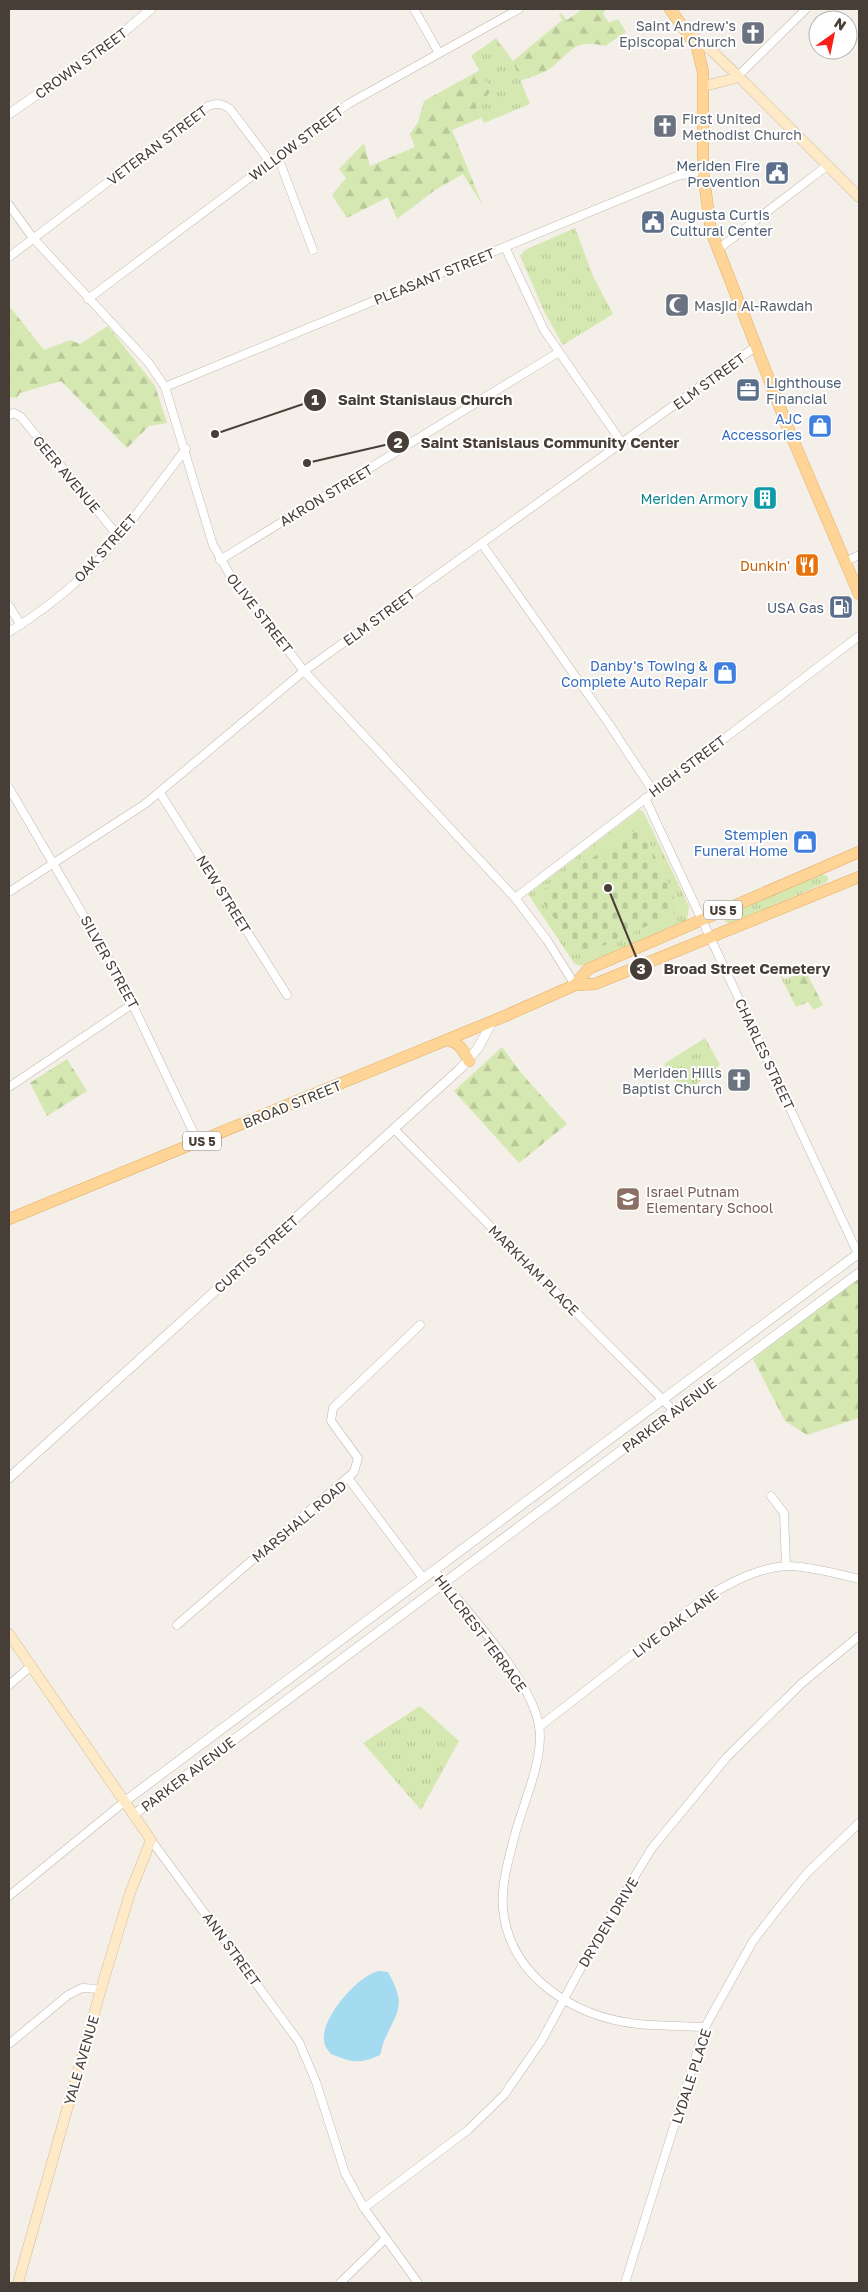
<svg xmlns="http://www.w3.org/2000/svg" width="868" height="2292" font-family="'Golos Text',sans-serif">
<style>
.grass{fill:url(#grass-tufts);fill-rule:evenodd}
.forest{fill:url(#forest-firs)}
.cemetery{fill:url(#cemetery-stones)}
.water{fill:#a4dbf0}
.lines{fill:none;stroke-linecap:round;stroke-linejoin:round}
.minor-casing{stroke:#c2b8ad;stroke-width:9}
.tertiary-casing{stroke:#c2b8ad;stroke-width:10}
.secondary-casing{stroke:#d4bc98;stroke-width:11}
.primary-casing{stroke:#e4ae66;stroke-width:12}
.minor{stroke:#fff;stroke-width:8}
.tertiary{stroke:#fff;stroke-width:9}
.secondary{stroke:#feeac7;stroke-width:10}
.primary{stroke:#fed497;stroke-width:11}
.labels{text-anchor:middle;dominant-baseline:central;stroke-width:4;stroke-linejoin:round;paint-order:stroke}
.shield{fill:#fff;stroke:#7e7973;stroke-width:1}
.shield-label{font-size:12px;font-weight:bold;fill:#473f37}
.worship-label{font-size:14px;fill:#5b616d;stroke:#fff;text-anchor:end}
.street-label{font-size:14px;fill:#473f37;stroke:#fff}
.service-label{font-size:14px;fill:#4e5e75;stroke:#fff;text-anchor:end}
.shop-label{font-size:14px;fill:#366cbe;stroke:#fff;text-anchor:end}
.culture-label{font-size:14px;fill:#0d838f;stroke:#fff;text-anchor:end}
.food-label{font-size:14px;fill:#c56008;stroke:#fff;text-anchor:end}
.education-label{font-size:14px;fill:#785e54;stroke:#fff;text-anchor:start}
.leader{fill:none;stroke:#473f37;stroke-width:2}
.callout-dot{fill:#473f37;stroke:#fff;stroke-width:2}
.mark-label{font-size:15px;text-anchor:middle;font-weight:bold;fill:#fff}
.callout-label{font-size:15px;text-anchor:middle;font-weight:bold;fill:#473f37;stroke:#fff;stroke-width:4;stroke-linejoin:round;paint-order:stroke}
</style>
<defs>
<pattern id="grass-tufts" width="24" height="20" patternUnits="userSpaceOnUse" patternTransform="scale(1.25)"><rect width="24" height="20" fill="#d6e8b1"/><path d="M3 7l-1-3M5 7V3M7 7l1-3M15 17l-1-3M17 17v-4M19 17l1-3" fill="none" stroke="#b9c899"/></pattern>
<pattern id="forest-firs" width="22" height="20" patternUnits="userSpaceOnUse" patternTransform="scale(1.25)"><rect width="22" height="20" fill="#d6e8b1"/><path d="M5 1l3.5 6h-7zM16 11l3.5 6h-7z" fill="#b9c899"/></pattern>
<pattern id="cemetery-stones" width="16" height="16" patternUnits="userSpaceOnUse" patternTransform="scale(1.25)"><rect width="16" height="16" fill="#d6e8b1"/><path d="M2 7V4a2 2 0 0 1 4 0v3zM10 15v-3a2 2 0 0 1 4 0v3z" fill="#b9c899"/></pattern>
</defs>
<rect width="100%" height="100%" fill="#f4efe8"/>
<!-- grass -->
<g class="grass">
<path d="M496,38L513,61L530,104L484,123L476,108L491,90L471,56Z"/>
<path d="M575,228L593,276L613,314L563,345L545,313L520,256L525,250Z"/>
<path d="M639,810L643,811L689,906L687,920L584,964L580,966L574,963L528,894ZM641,826L680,911L581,956Z"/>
<path d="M822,874L827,876L828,880L826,883L730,923L725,922L727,915Z"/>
<path d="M802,973L790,995L780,976L785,979Z"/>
<path d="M705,1038L720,1065L685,1093L664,1064Z"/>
<path d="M420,1706L459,1741L421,1810L363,1743Z"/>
</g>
<!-- forest -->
<g class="forest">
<path d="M583,9H606L603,14L609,23L618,19L626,32L605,46C573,39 574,50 552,67C543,74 530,77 520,81L513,61L562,20L559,14L561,13L567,20Z"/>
<path d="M480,70L491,91L476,108L481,118L452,130L483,206L463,174L435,190L397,219L388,197L347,218L332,195L346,178L339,169L364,143L370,166L415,147L410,134L418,122L424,101Z"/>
<path d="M10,307L44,350L70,340L80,344L108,326L155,386L167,423L149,426L127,448L61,381L20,393L17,398L9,397Z"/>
<path d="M806,972L823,1005L814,1010L808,1002L796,1007L790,995C795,987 797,975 806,972Z"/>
<path d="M502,1047L521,1073L567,1124L519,1163L454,1091Z"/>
<path d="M67,1059L87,1091L47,1116L30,1083Z"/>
<path d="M859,1279V1418L807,1435L785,1421L753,1359Z"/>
</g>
<!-- cemetery -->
<path class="cemetery" d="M641,826L680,911L581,956L537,894Z"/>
<!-- water -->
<path class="water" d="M379,1971L388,1972C406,2005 399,2008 385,2039C382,2044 382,2050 380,2055C359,2065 351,2062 331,2054C328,2050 324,2046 324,2040C321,2018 358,1975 379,1971Z"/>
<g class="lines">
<defs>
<g id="minor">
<path d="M414,9L439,53"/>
<path d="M738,76L806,9"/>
<path d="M278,157L313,250"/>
<path d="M9,205L33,238L148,362L165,387L213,545L230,575L304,671L515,898L547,940L575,985"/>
<path d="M505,247L544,330L622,443"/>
<path d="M717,250L828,165"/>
<path d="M9,257L208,106C217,103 222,103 230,109L270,162"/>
<path d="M88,299L348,104L519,9"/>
<path d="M165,387L677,176L703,171"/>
<path d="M9,415L14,413L21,417L118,536"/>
<path d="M482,544L609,724L653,791"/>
<path d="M220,560L559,352"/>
<path d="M845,562L859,555"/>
<path d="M9,606L21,625"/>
<path d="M9,632C35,616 59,598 82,577C121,539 152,492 186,449"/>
<path d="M9,788L119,976L198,1142"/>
<path d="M160,793L287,995"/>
<path d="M645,798L859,1256"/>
<path d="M9,892L145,804L304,671L755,347"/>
<path d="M515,898L859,636"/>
<path d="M9,1087L134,1003"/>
<path d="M394,1129L674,1411"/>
<path d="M348,1478L423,1578"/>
<path d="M771,1496L784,1513L786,1566"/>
<path d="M434,1570C465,1610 530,1677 539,1725C545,1759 522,1805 514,1838C508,1861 501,1886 503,1909C510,1977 574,2017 638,2024C660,2026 683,2026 705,2027"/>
<path d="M177,1625L354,1472L358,1458L331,1421L333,1408L420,1325"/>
<path d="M9,1685L31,1666"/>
<path d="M539,1727L706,1597C730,1583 757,1568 786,1566C805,1565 839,1574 859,1579"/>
<path d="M151,1840L299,2042L316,2082L345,2173L364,2208L418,2283"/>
<path d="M9,1896L124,1802"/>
<path d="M9,2044L68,1995L82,1988L101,1989"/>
<path d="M364,2208L468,2130L504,2095L542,2040L597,1938L652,1848L727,1757L801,1684L859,1636"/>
<path d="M340,2283L385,2239"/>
<path d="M625,2283L705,2027L753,1941L780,1906L807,1873L859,1823"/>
</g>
<g id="tertiary">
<path d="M9,114L107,46L151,9"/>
<path d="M9,1478L461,1068L478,1048L492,1022"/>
<path d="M124,1802L859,1253"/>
<path d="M133,1815L859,1273"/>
</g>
<g id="secondary">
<path d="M690,34L712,51L738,76L859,197"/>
<path d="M704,86L732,79L738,76"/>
<path d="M9,1634L151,1840L130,1893L101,1989L18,2283"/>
</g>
<g id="primary">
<path d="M670,9L697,47L703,72V171L711,231L788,428L859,594"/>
<path d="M575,985L588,969L859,852"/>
<path d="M447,1040C460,1043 463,1050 469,1061"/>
<path d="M9,1219L505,1016L575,985L595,984L859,877"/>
</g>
</defs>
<!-- minor casing -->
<use href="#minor" class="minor-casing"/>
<!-- tertiary casing -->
<use href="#tertiary" class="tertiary-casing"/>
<!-- secondary casing -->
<use href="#secondary" class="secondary-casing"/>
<!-- primary casing -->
<use href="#primary" class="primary-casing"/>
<!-- minor -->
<use href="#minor" class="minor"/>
<!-- tertiary -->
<use href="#tertiary" class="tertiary"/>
<!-- secondary -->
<use href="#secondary" class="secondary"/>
<!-- primary -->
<use href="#primary" class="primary"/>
</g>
<!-- icons -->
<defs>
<symbol id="church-square" viewBox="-11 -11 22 22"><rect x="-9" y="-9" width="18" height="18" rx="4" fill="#6b7280" stroke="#fff"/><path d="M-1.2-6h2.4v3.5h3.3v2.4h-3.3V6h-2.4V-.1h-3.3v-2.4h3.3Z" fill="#fff"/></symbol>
<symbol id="civic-square" viewBox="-11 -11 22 22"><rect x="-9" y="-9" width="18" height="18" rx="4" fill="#5c6f8a" stroke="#fff"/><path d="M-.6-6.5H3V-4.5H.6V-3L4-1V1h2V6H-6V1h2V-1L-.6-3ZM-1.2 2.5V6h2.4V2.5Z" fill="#fff"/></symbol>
<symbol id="mosque-square" viewBox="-11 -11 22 22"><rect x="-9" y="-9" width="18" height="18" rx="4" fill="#6b7280" stroke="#fff"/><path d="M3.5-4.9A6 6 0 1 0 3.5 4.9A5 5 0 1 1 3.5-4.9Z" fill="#fff"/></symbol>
<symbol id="office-square" viewBox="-11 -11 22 22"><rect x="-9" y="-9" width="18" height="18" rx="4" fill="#5c6f8a" stroke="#fff"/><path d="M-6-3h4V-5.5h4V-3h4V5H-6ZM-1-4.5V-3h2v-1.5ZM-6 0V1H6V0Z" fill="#fff"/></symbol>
<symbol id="shop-square" viewBox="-11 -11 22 22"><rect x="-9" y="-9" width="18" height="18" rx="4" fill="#3f7fe0" stroke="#fff"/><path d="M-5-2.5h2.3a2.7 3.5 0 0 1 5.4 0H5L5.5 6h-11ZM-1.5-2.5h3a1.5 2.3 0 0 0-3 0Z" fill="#fff"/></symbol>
<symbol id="building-square" viewBox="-11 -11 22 22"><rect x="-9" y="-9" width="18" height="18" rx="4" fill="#0f9aa8" stroke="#fff"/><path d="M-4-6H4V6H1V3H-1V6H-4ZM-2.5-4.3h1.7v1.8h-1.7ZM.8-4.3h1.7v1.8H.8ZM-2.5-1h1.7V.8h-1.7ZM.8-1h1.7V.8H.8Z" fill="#fff"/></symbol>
<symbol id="restaurant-square" viewBox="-11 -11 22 22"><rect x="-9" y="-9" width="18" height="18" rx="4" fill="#e8710a" stroke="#fff"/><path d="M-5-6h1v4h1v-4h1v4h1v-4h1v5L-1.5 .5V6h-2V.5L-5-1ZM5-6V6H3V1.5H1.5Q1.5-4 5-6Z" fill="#fff"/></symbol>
<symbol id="fuel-square" viewBox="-11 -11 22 22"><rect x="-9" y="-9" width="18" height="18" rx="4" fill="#5c6f8a" stroke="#fff"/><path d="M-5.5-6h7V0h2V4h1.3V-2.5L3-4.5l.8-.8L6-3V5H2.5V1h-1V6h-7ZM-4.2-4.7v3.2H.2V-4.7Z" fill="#fff"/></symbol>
<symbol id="school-square" viewBox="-11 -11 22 22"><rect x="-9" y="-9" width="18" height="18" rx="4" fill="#8d6e63" stroke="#fff"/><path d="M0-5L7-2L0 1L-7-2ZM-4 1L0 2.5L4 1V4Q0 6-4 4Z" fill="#fff"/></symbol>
</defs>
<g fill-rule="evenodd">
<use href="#church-square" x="739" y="19" width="28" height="28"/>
<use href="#church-square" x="651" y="112" width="28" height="28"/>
<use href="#civic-square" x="763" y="159" width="28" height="28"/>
<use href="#civic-square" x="639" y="208" width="28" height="28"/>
<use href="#mosque-square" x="663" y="291" width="28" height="28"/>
<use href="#office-square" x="734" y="376" width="28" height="28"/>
<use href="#shop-square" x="806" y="412" width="28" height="28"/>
<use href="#building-square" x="751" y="484" width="28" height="28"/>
<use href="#restaurant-square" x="793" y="551" width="28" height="28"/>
<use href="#fuel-square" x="827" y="593" width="28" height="28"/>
<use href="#shop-square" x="711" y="659" width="28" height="28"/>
<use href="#shop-square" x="791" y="828" width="28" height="28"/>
<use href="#church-square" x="725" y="1066" width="28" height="28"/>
<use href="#school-square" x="614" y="1185" width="28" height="28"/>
</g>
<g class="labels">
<!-- shield labels -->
<g class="shield">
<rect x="704" y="900.5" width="38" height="19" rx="4"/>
<rect x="183" y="1131.5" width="38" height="19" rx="4"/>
</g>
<g class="shield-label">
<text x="723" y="910">US 5</text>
<text x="202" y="1141">US 5</text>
</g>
<!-- worship labels -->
<g class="worship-label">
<text x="736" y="25">Saint Andrew's<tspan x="736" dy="16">Episcopal Church</tspan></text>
<text x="682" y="118" text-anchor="start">First United<tspan x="682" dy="16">Methodist Church</tspan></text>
<text x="694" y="305" text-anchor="start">Masjid Al-Rawdah</text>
<text x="722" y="1072">Meriden Hills<tspan x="722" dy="16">Baptist Church</tspan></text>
</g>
<!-- street labels -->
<g class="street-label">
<text transform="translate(81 63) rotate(-36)">CROWN STREET</text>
<text transform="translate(296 143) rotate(-37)">WILLOW STREET</text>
<text transform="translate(157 145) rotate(-37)">VETERAN STREET</text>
<text transform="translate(434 276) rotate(-22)">PLEASANT STREET</text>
<text transform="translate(709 381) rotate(-36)">ELM STREET</text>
<text transform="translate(67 474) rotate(50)">GEER AVENUE</text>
<text transform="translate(326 495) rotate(-31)">AKRON STREET</text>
<text transform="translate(105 548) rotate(-48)">OAK STREET</text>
<text transform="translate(260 613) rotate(52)">OLIVE STREET</text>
<text transform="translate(379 617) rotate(-36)">ELM STREET</text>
<text transform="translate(687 766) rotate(-37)">HIGH STREET</text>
<text transform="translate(224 894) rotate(58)">NEW STREET</text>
<text transform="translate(110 962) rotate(61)">SILVER STREET</text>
<text transform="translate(765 1054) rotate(65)">CHARLES STREET</text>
<text transform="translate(292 1104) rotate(-22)">BROAD STREET</text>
<text transform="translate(256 1254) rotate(-42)">CURTIS STREET</text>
<text transform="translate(534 1270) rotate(45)">MARKHAM PLACE</text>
<text transform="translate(669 1415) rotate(-37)">PARKER AVENUE</text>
<text transform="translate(299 1521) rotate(-40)">MARSHALL ROAD</text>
<text transform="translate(675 1623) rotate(-37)">LIVE OAK LANE</text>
<text transform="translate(481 1633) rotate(53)">HILLCREST TERRACE</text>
<text transform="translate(188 1774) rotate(-37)">PARKER AVENUE</text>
<text transform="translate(608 1922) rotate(-59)">DRYDEN DRIVE</text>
<text transform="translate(232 1949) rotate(54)">ANN STREET</text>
<text transform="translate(81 2060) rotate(-74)">YALE AVENUE</text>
<text transform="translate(691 2076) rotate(-72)">LYDALE PLACE</text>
</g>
<!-- service labels -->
<g class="service-label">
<text x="760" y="165">Meriden Fire<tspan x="760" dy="16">Prevention</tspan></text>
<text x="670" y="214" text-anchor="start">Augusta Curtis<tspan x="670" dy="16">Cultural Center</tspan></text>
<text x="766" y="382" text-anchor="start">Lighthouse<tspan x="766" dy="16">Financial</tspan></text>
<text x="824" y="607">USA Gas</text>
</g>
<!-- shop labels -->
<g class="shop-label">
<text x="802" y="418">AJC<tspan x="802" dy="16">Accessories</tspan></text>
<text x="708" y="665">Danby's Towing &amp;<tspan x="708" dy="16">Complete Auto Repair</tspan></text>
<text x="788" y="834">Stempien<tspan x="788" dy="16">Funeral Home</tspan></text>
</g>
<!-- culture labels -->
<g class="culture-label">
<text x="748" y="498">Meriden Armory</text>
</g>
<!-- food labels -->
<g class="food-label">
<text x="790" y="565">Dunkin'</text>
</g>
<!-- education labels -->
<g class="education-label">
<text x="646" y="1191">Israel Putnam<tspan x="646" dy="16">Elementary School</tspan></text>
</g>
</g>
<!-- callouts -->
<path class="leader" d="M215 434L315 400M307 463L398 442M608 888L641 969"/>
<g class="callout-dot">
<circle cx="215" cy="434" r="5"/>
<circle cx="307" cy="463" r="5"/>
<circle cx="608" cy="888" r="5"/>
<circle cx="315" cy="400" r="12"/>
<circle cx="398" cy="442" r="12"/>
<circle cx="641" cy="969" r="12"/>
</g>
<g class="mark-label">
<text x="315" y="405">1</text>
<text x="398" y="448">2</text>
<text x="641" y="974">3</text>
</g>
<g class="callout-label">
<text x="425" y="405">Saint Stanislaus Church</text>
<text x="550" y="448">Saint Stanislaus Community Center</text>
<text x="747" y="974">Broad Street Cemetery</text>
</g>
<!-- border -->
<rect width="868" height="2292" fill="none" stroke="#473f37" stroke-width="20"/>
<!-- north arrow -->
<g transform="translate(833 35) rotate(33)"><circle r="24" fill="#ffffff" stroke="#b5b2af"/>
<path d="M0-4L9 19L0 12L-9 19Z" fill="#fa1f19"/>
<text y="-8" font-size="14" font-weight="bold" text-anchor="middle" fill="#473f37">N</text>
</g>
</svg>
